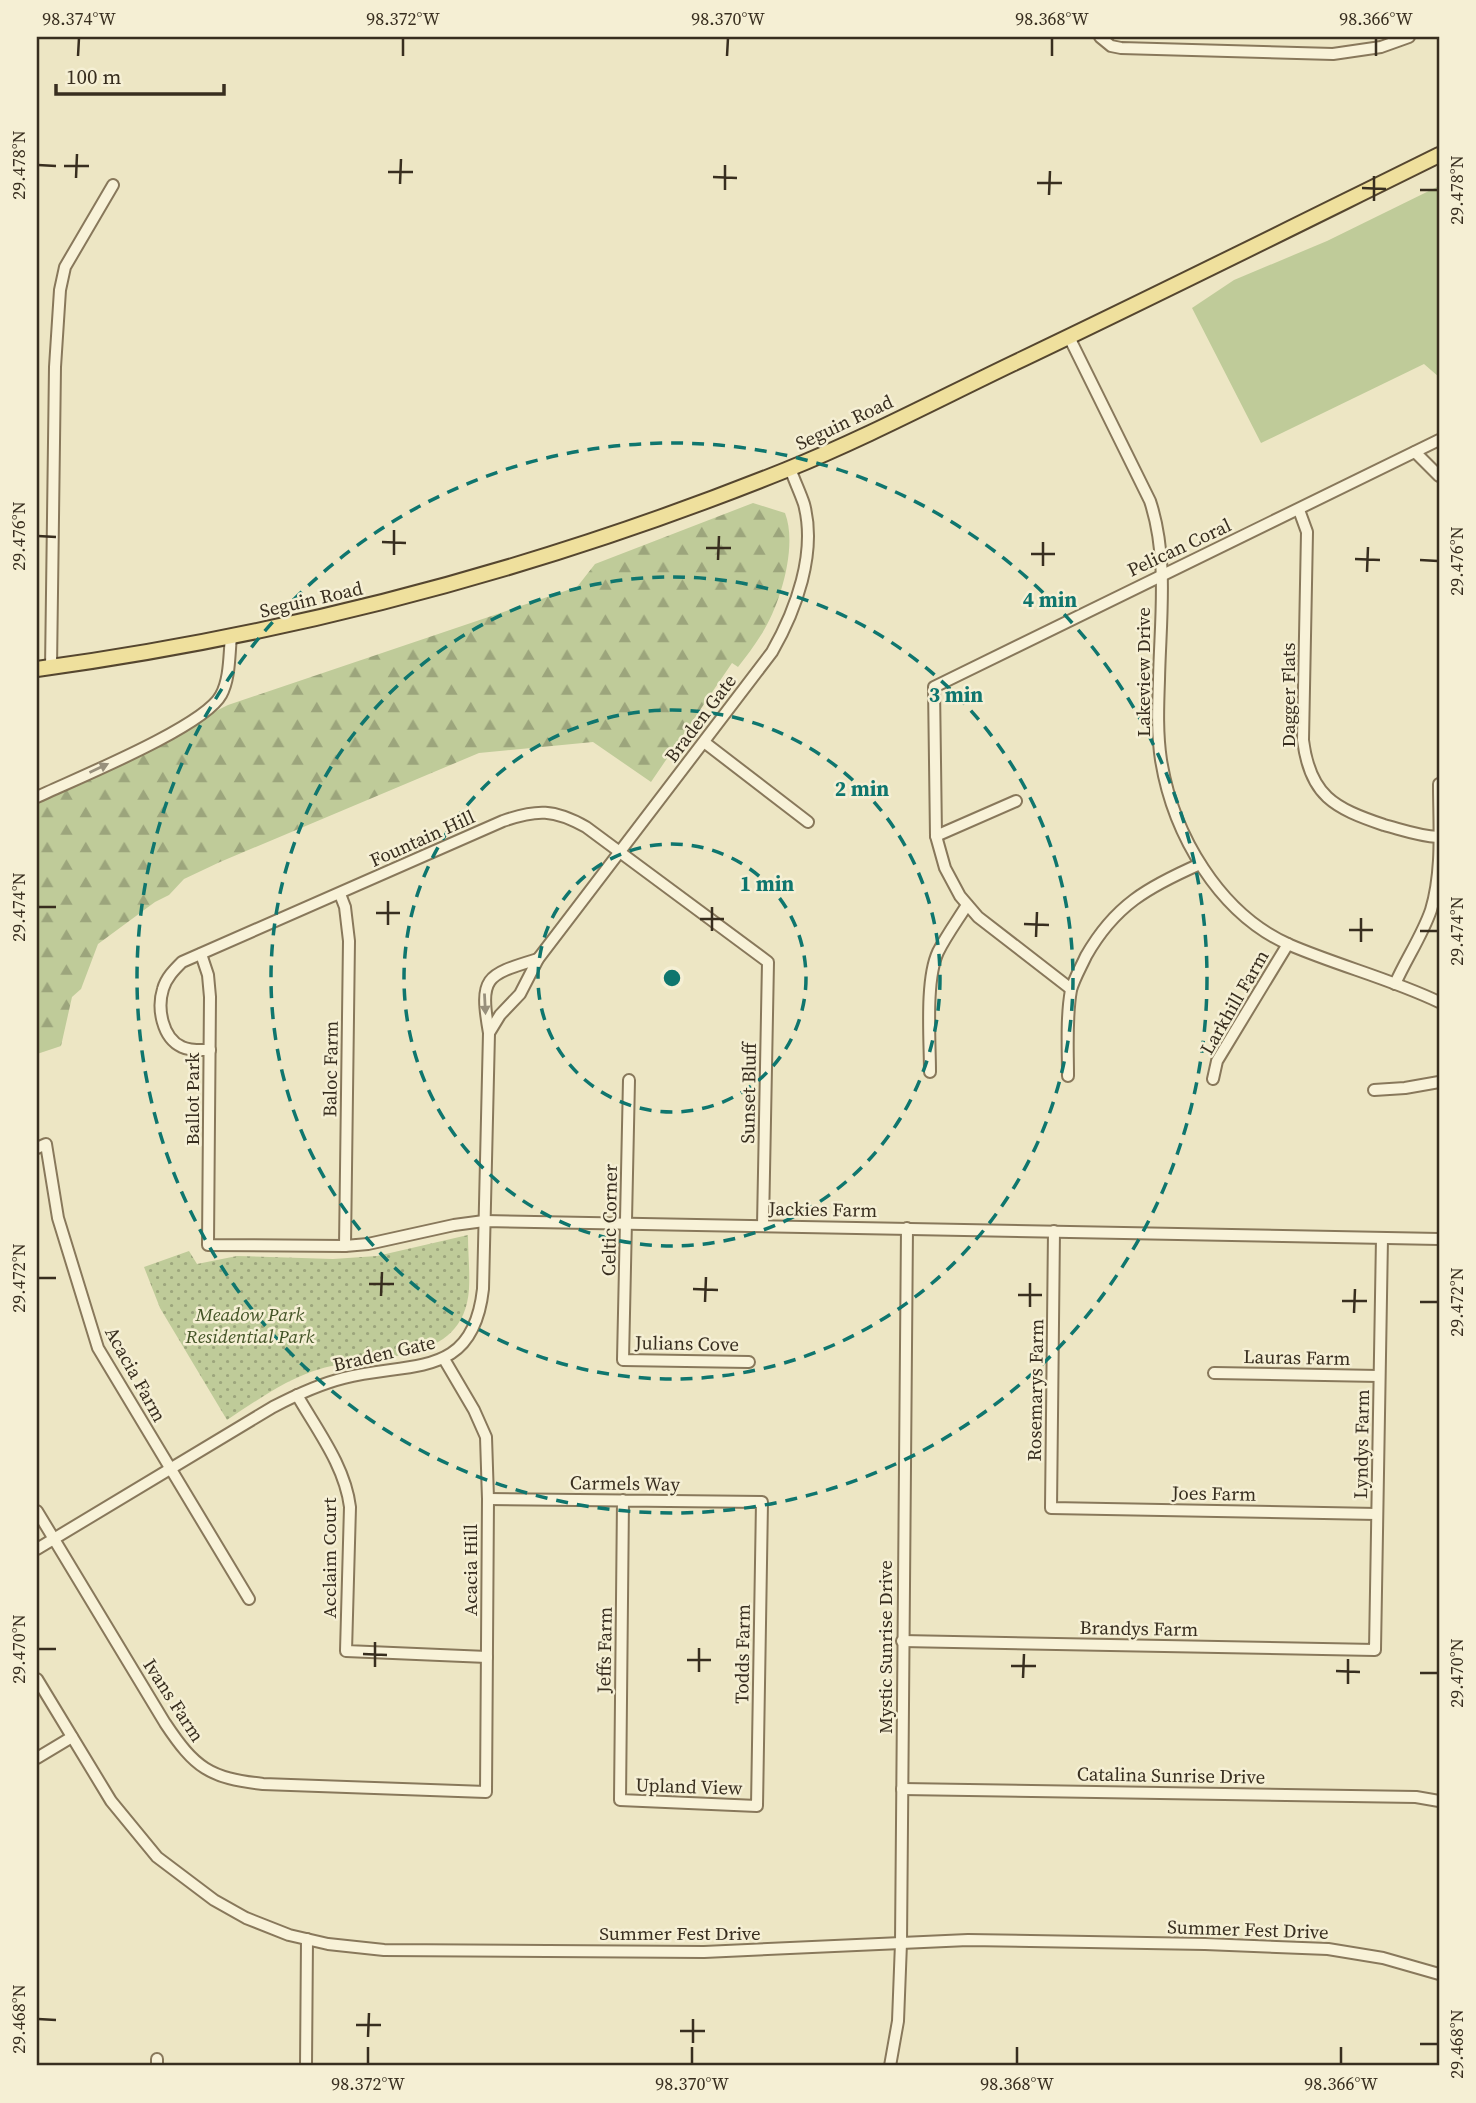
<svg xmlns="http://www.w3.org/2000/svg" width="1476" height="2103" font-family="'Source Serif 4',serif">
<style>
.green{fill:#bfcb99}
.forest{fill:url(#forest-firs)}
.park{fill:url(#park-dots)}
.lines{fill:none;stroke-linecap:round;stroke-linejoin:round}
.minor-casing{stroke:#88785b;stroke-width:14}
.major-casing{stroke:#55462f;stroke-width:18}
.minor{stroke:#f8f2d8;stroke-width:10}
.major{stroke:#efe09d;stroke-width:14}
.oneway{fill:#98907c}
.ticks{fill:none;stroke:#382e1f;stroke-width:2.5}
.ring{fill:none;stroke:#0f766e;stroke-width:3.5;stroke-dasharray:12 9}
.labels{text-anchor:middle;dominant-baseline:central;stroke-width:5;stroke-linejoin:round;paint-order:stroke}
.street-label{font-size:19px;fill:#382e1f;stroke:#f5efd4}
.park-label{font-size:19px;font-style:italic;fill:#435426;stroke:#f5efd4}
.centre{fill:#0f766e;stroke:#f5efd4;stroke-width:3.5}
.ring-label{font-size:21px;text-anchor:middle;font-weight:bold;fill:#0f766e;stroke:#f5efd4;stroke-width:5;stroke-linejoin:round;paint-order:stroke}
.neatline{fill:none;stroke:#382e1f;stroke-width:2.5}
.ticks-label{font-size:18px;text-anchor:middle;fill:#382e1f}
</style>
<defs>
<pattern id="forest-firs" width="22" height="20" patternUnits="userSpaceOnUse" patternTransform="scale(1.75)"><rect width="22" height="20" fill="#bfcb99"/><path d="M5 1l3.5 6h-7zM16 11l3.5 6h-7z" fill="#9ca57c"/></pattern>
<pattern id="park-dots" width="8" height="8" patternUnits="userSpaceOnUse" patternTransform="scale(1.75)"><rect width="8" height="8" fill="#bfcb99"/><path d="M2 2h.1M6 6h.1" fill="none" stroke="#9ca57c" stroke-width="1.8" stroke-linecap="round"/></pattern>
</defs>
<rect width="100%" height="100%" fill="#ede6c4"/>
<!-- green -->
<path class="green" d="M1439,186V377L1424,364L1261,443L1192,308L1234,280L1327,241Z"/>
<!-- forest -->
<path class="forest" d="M753,503L785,513C798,546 780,606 761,635C754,646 746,657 738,667L732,663L651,782L593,742L479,753L220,862L184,879L169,895L155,902L98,944L81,989L72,997L61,1046L37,1054V800L228,705L577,587L595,564Z"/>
<!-- park -->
<path class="park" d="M468,1235C468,1253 470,1271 469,1289C464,1367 374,1353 320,1369C286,1379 256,1401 227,1420L160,1308L144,1267L189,1251L197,1264L237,1256L333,1259L377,1256Z"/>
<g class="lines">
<defs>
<g id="minor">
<path d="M1100,37L1111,46L1121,48L1333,54L1381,47L1409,37"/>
<path d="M1069,337L1150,501C1169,558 1160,622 1159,680C1158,707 1157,734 1161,760C1173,834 1219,914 1290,945C1339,966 1391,979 1439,1002"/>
<path d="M1415,452L1439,476"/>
<path d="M1299,510L1307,532L1303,740C1310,796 1334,808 1384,825C1403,830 1419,836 1438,837"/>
<path d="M51,668L55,367L60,290L65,267L113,185"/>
<path d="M704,742L808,822"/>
<path d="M37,797C75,779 204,727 221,695C230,679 229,655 231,637"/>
<path d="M936,836L1016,801"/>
<path d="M340,894L345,907L349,941L345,1246"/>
<path d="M201,954L208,975L210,997L208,1245L345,1246L368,1244L454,1225L484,1221L1439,1239"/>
<path d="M1395,984C1406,959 1422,936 1431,910C1443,870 1439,825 1439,784"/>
<path d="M1071,989L978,917L960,896L945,868L936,836L934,687L1439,440"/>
<path d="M489,1033L500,1015L520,994L538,959L772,652C796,610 817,553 804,504C800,492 794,480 790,468"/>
<path d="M210,1050C201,1050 190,1051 182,1047C162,1038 157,1008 163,989C166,978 174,970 182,962L503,821C537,809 554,809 586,827L768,962L763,1225"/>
<path d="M930,1072C930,1040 925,980 938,952C946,936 957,921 967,905"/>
<path d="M1068,1076C1068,1048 1066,1018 1071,990C1074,979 1081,967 1086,956C1115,905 1148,887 1200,864"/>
<path d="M1213,1079L1217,1061L1288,944"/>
<path d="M629,1080L623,1360L749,1362"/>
<path d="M1374,1090L1405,1088L1439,1082"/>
<path d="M37,1148L46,1144L58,1218L98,1348L249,1599"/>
<path d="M1054,1231L1051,1508L1377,1514"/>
<path d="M1214,1373L1379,1376"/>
<path d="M297,1395C317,1430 345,1466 350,1507L346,1651L487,1657"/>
<path d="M488,1499L762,1502L757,1806L620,1800L623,1500"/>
<path d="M37,1511L165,1723C195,1768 209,1778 263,1784L486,1792L488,1499L486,1437L474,1410L444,1359"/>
<path d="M37,1549L273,1407C296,1395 320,1384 344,1378C411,1361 473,1380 483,1289L489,1033C479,976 486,975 538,959"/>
<path d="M902,1641L1375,1650L1382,1238"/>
<path d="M37,1679L111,1801L157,1857L214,1900L246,1918L289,1935L328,1944L384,1950L704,1952L968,1940L1205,1944L1328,1949L1383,1958L1439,1974"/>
<path d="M37,1758L72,1737"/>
<path d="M902,1789L1416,1797L1439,1801"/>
<path d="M157,2066V2059"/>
<path d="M306,2066L307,1939"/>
<path d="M890,2066L898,2021L901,1943L907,1228"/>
</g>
<path id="major" d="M37,669C294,634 545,567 786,470C863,439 937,400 1012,364C1155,296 1297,225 1439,155"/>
</defs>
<!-- minor casing -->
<use href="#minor" class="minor-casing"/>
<!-- major casing -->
<use href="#major" class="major-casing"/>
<!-- minor -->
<use href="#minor" class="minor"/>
<!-- major -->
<use href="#major" class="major"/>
</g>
<!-- one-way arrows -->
<defs><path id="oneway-solid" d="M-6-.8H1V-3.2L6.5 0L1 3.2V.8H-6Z" transform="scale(1.75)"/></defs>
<g class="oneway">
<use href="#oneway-solid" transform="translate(99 768) rotate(-25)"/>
<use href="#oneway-solid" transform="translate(485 1004) rotate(87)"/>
</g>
<!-- ticks -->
<path class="ticks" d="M78,56L79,38M403,56V38M727,56L728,38M1052,56V38M1376,56V38M38,165L56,166M64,166H89M388,172H413M713,177L737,178M76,178L77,154M1037,183H1062M400,184L401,159M1362,188L1386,189M725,190V165M1420,190H1438M1049,195L1050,171M1374,201V176M38,536L56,537M382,542L406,543M706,548H731M1031,554H1055M394,555V530M1355,559L1380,560M718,560L719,536M1420,560L1438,561M1043,566V542M1367,572L1368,547M38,907H56M376,913H400M700,919H724M1024,924L1049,925M388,925V901M1349,930H1373M712,931V907M1420,931H1438M1036,937L1037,912M1361,942V918M38,1278H56M369,1284H394M693,1289L718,1290M1018,1295H1042M381,1296L382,1272M1342,1301H1367M705,1302L706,1277M1420,1302H1438M1030,1307V1283M1354,1313L1355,1289M38,1649H56M363,1654L387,1655M687,1660H711M1011,1666H1036M375,1667V1642M1336,1671L1360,1672M699,1672V1648M1420,1673H1438M1023,1678L1024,1654M1348,1684V1659M38,2019L56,2020M356,2025H381M680,2031H705M368,2037L369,2013M693,2043V2019M1420,2044H1438M368,2064V2047M692,2064V2047M1017,2064V2047M1341,2064V2047"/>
<!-- distance rings -->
<g class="ring">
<circle cx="672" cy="978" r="134"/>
<circle cx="672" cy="978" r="268"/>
<circle cx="672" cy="978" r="401"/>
<circle cx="672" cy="978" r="535"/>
</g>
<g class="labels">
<!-- street labels -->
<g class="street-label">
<text transform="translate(844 422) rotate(-25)">Seguin Road</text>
<text transform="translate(1179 547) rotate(-25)">Pelican Coral</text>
<text transform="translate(311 599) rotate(-13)">Seguin Road</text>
<text transform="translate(1143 672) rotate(-90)">Lakeview Drive</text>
<text transform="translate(1288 695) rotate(-90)">Dagger Flats</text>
<text transform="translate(700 718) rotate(-53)">Braden Gate</text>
<text transform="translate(422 838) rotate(-24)">Fountain Hill</text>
<text transform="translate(1234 1002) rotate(-60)">Larkhill Farm</text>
<text transform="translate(330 1069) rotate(-89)">Baloc Farm</text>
<text transform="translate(748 1093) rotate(-89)">Sunset Bluff</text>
<text transform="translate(192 1099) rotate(-90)">Ballot Park</text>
<text transform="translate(823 1209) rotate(1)">Jackies Farm</text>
<text transform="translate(609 1220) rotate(-89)">Celtic Corner</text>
<text transform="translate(687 1343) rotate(1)">Julians Cove</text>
<text transform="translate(384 1353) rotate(-13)">Braden Gate</text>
<text transform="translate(1297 1357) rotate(1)">Lauras Farm</text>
<text transform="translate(136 1374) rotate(61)">Acacia Farm</text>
<text transform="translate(1035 1390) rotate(-89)">Rosemarys Farm</text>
<text transform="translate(1361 1444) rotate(-89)">Lyndys Farm</text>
<text transform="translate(625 1483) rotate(1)">Carmels Way</text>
<text transform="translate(1214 1493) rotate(1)">Joes Farm</text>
<text transform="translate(329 1558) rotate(-90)">Acclaim Court</text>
<text transform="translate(470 1570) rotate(-90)">Acacia Hill</text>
<text transform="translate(1139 1628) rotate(1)">Brandys Farm</text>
<text transform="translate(885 1647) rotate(-90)">Mystic Sunrise Drive</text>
<text transform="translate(604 1650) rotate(-89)">Jeffs Farm</text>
<text transform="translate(742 1654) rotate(-89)">Todds Farm</text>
<text transform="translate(174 1700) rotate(57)">Ivans Farm</text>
<text transform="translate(1171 1775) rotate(1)">Catalina Sunrise Drive</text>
<text transform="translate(689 1786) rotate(2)">Upland View</text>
<text transform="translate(1248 1929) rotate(2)">Summer Fest Drive</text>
<text x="680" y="1933">Summer Fest Drive</text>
</g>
<!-- park labels -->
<g class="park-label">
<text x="250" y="1314">Meadow Park<tspan x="250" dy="22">Residential Park</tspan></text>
</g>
</g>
<circle cx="672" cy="978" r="10" class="centre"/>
<g class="ring-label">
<text x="1050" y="607">4 min</text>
<text x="956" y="702">3 min</text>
<text x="862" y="796">2 min</text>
<text x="767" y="891">1 min</text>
</g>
<!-- border -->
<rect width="1476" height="2103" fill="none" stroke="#f5efd4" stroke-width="77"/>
<!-- scale -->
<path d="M56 84v10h168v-10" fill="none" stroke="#382e1f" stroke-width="3.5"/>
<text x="66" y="84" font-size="21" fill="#382e1f" stroke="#f5efd4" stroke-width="5" paint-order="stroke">100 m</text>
<rect x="38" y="38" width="1400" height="2026" class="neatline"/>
<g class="ticks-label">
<text x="79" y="25">98.374°W</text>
<text x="403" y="25">98.372°W</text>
<text x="728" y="25">98.370°W</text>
<text x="1052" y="25">98.368°W</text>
<text x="1376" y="25">98.366°W</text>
<text transform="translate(19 165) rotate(-90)" y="6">29.478°N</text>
<text transform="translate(1457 190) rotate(-90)" y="6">29.478°N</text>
<text transform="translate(19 536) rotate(-90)" y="6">29.476°N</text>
<text transform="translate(1457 561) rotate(-90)" y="6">29.476°N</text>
<text transform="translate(19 907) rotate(-90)" y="6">29.474°N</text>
<text transform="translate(1457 931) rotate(-90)" y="6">29.474°N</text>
<text transform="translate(19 1278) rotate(-90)" y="6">29.472°N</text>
<text transform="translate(1457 1302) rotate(-90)" y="6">29.472°N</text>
<text transform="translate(19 1649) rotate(-90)" y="6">29.470°N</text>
<text transform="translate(1457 1673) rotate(-90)" y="6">29.470°N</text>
<text transform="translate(19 2019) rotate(-90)" y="6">29.468°N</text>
<text transform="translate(1457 2044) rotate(-90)" y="6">29.468°N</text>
<text x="368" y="2090">98.372°W</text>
<text x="692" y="2090">98.370°W</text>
<text x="1017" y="2090">98.368°W</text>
<text x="1341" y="2090">98.366°W</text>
</g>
</svg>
